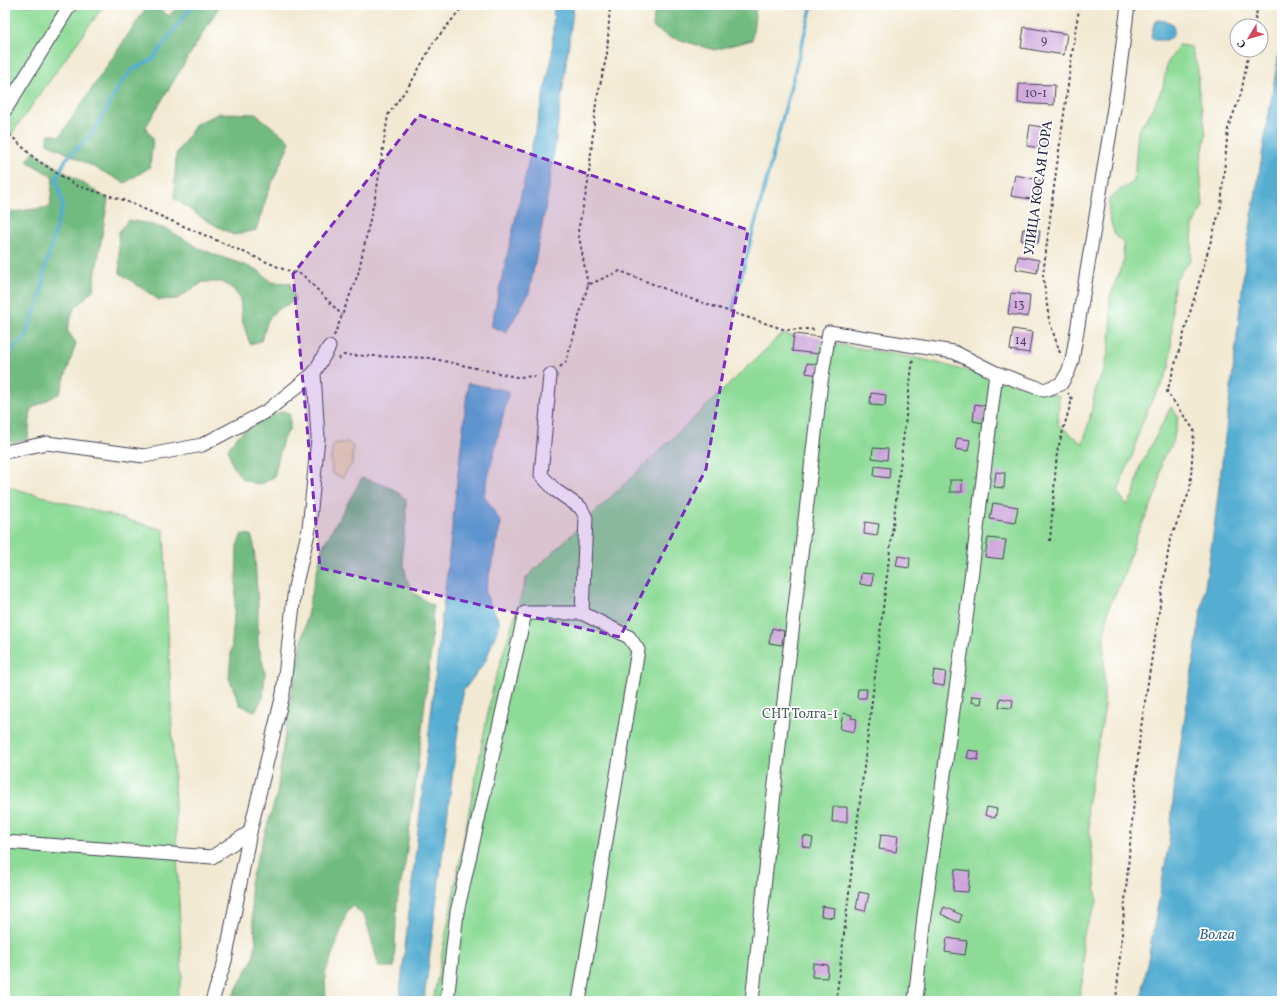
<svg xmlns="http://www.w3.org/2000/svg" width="1287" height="1006" font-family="Vollkorn,serif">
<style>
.green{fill:#8edb98;stroke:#587e6a}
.forest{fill:#72bb80;stroke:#4a6e5e}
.sand{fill:#eeda9e;stroke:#887e6c}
.water{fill:#54add2;stroke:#3b6886}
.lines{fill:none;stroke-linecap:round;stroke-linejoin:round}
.stream{stroke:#54add2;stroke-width:3.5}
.building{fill:#cba0d9}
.minor-casing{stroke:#414052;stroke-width:15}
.path{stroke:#414052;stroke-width:2;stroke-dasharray:3 3;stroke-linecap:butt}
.minor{stroke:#fff;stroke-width:13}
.marked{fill:#7b2cbf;fill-opacity:0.2;stroke:#7b2cbf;stroke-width:3;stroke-dasharray:8 5;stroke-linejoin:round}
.labels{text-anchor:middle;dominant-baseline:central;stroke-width:3.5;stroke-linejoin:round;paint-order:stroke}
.number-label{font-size:12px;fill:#4c4262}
.street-label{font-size:14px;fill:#22223b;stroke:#fff}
.park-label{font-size:14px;fill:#48635c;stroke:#fff}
.water-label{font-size:15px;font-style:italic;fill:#38617f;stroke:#fff}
</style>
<rect width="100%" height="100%" fill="#fff"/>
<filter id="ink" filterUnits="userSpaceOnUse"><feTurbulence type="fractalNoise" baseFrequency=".025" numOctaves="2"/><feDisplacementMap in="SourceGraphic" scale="8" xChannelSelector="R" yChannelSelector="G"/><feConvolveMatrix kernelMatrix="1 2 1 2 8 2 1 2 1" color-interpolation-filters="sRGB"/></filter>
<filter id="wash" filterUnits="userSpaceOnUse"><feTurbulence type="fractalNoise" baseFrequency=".012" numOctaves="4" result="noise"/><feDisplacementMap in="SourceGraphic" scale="16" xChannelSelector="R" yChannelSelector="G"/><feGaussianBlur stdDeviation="0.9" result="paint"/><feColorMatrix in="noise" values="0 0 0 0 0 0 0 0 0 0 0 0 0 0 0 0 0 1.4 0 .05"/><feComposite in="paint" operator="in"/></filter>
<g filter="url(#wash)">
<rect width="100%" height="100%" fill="#f2e9d2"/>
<!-- green -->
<g class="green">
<path d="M5,5H104L5,143Z"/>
<path d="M1179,45L1191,47L1198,70V87L1206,133L1200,167L1203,207L1193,225L1191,259L1175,280L1172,301V328L1170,365L1164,380L1149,406L1140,429L1133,454L1123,477L1118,493L1127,505L1134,494L1140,467L1171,407L1178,417L1173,443L1162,459L1158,488L1150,508L1137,534L1122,580L1109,607L1104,637V712L1087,806L1097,902L1082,937L1084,973L1078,1001H433L493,686L527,577L782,334L926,360L1059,396L1058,424L1083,444L1090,417L1096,387L1104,369L1108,353L1111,330L1110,297L1124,259L1123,243L1115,235L1109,216V199L1121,189L1134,182L1138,131L1149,115L1163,87L1167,64Z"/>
<path d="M5,486L164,530L182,977L176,1001H5Z"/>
</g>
<!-- forest -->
<g class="forest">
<path d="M148,5H153L169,16L179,5H220L145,128L153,138L150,167L125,183L47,143L49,134L60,136Z"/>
<path d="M655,5H756L752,40L714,50L667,36L653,27Z"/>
<path d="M220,113L256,114L286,138L290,142L269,190L256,230L233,235L199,216L174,198L176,154L196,124Z"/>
<path d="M33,152L108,199L93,290L74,309L67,330L76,343L60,393L31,409L28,439L11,443L8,433H5V213L50,207L53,177L27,161Z"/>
<path d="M128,220L149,224L169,230L199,248L216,255L258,270L271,282L290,283L295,301L276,310L268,320L261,341L250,344L242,320L240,298L232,288L221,282H203L177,299L159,300L120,273L118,233Z"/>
<path d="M285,411L290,415V429L283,439L274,477L260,485L242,479L232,464L228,450C230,446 232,442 235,439C246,427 270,414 285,411Z"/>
<path d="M362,478L381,484L393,489L406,499V521L402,554L407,580L413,592L433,606L431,649L417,773L405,863L397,902L394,967H379L365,917L352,905L347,911L337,942L325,974L326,1001H230L253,959L256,941L252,914L250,882L277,794L288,710L312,591L323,546Z"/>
<path d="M242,534L251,535L254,545L258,605V643L265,672L263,698L255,711L240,705L229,678L236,591L237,546Z"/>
</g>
<!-- sand -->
<path class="sand" d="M347,442L353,446L352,464L342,478L332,473L331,459L333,444Z"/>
<!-- water -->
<g class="water">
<path d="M554,5H574L549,189L529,293L506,333L491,326L552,58Z"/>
<path d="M1157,20L1167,21L1173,24L1174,31L1172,37L1166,40H1154L1151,36L1153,27Z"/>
<path d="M1282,34V1001H1141L1147,965L1169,843L1175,781L1214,528L1236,345L1246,252Z"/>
<path d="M468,383L509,391L484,495L501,523L485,593L500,623L485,662L463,691L424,1001H399Z"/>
</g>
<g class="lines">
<!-- stream -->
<g class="stream">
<path d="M733,308L812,5"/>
<path d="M5,365L12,350L25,337L41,295L44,272L63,204L57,183L58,175L66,159L93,133L119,86L132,70L153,59L181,20L194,5"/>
</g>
</g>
<g id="blocks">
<!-- building -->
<g class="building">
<path d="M1024,27L1067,34L1064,55L1021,48Z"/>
<path d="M1019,84L1055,85L1054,105L1018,103Z"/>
<path d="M1030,125L1048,128L1045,149L1027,146Z"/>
<path d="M1015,175L1040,180L1037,200L1011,196Z"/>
<path d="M1023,229L1040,231L1038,243L1021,240Z"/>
<path d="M1018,256L1039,260L1037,273L1016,269Z"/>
<path d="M1011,293L1030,295L1028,317L1008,314Z"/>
<path d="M1013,329L1032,332L1029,353L1010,350Z"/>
<path d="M794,334L821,337L819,354L792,351Z"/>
<path d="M807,363L821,365L819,375L806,373Z"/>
<path d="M871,393L886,395L885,406L870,405Z"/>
<path d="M975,404L986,406L983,423L973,421Z"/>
<path d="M957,438L970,440L968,451L955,449Z"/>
<path d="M873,448L888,449L887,460L872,458Z"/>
<path d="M875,466L890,468L889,478L874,476Z"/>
<path d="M996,472L1005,473L1004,488L994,487Z"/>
<rect x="950" y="480" width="12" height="12"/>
<path d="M993,503L1018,507L1015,523L990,519Z"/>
<path d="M865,522L879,524L877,536L864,534Z"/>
<path d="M988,538L1006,540L1003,559L985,557Z"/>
<path d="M898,556L910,558L909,568L896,566Z"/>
<path d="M861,573L873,574L872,586L860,584Z"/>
<path d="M772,628L784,631L782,645L769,643Z"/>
<path d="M934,670L946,672L944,686L932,684Z"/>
<path d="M858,689H867L866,698H857Z"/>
<path d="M972,696L982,697L981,704L971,702Z"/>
<path d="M1000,698L1013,700L1012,708L999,707Z"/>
<path d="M843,713L852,715L851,718L857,719L854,732L840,729Z"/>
<path d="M969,750L979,752L978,760L967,758Z"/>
<path d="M833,807H847V822H832Z"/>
<path d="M987,807L997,809L995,818L985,815Z"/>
<path d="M881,834L898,836L896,852L879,849Z"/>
<path d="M804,836L813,838L811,848L802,846Z"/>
<path d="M955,869L970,871L968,892L953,891Z"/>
<path d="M859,892L869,894L865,911L856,909Z"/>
<path d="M822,906L835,908L834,918L821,916Z"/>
<path d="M944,907L962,915L959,923L941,914Z"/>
<path d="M947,938L967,941L965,955L945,952Z"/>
<path d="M813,963L828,965L827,978L812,977Z"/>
</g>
</g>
</g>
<g filter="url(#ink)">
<use href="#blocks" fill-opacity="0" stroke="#414052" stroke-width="1"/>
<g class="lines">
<defs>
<g id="minor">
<path d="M5,110L70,5"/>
<path d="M5,452L47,443L144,456L202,445L267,411L314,373"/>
<path d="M5,842L212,857L250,832"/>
<path d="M212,1001L225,961L250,832L283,694L295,587L309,529L318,438L314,373L329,347"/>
<path d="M447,1001L457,912L525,613H582L586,518L581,508L555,490L541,475L550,375"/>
<path d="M579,1001L638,650L629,637L582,613"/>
<path d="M752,1001L781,727L821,382L829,332L915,346L954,352L996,373L1044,390L1061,384L1068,372L1072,361L1117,90L1128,5"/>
<path d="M915,1001L924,916L967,611L996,373"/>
</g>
</defs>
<!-- minor casing -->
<use href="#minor" class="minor-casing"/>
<!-- path -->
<g class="path">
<path d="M1254,26L1258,5"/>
<path d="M5,130L34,158L75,185L123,200L283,269L303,275L342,315"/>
<path d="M588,285L578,231L588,183L596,103L607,54L610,5"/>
<path d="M334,336L358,274L377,188L388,115L412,81L433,43L464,5"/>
<path d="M1060,353L1049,320L1043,275L1053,194L1076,26L1080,5"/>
<path d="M338,359L344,355L430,358L516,377L538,376"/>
<path d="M560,367L566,362L588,285L620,271L688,298L786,330L806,329L816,330"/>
<path d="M1050,541L1057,452L1072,399L1068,393"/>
<path d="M836,1001L913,358"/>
<path d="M1116,1001L1140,734L1170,540L1190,490L1194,430L1167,392L1221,206L1228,128L1241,94L1249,50"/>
</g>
<!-- minor -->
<use href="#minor" class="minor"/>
</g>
</g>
<!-- marked area -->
<path class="marked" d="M419,115L748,230L706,469L620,637L320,568L293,274Z"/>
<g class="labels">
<!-- number labels -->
<g class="number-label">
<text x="1044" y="41">9</text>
<text x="1036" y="94">10-1</text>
<text x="1019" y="305">13</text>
<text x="1021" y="341">14</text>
</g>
<!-- street labels -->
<g class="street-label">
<text transform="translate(1039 188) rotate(-82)">УЛИЦА КОСАЯ ГОРА</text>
</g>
<!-- park labels -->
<g class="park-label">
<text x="800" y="714">СНТ Толга-1</text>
</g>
<!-- water labels -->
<g class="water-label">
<text x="1217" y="935">Волга</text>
</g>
</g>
<!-- margin -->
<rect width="1287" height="1006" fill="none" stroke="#fff" stroke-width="20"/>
<!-- north arrow -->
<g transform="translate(1249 38) rotate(232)"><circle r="19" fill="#ffffff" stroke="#a7a7b1"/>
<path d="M0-3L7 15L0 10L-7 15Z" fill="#d1495b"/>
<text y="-6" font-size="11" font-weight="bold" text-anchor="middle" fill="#22223b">С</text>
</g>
</svg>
